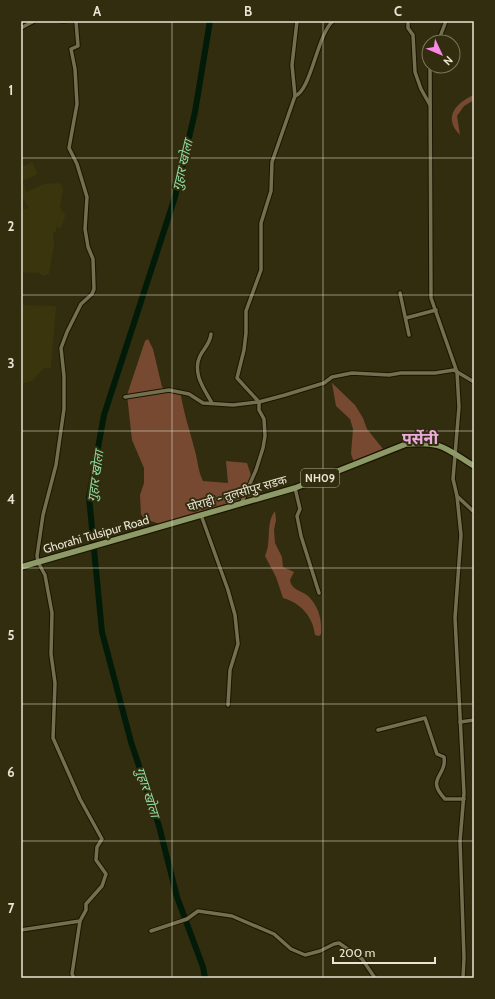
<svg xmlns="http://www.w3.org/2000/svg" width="495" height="999" font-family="Cabin,'Noto Sans Devanagari',sans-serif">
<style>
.built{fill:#3b350d}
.green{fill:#764930}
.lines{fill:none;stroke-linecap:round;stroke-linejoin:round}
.river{stroke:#021b09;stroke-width:6}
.street-casing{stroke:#1a1500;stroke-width:5.5}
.primary-casing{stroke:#1a1500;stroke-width:8}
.street{stroke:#746f4f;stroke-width:3.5}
.primary{stroke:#8d9a67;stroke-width:5.5}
.grid{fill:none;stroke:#e8e5d4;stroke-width:1;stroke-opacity:0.55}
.labels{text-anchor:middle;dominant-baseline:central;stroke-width:4;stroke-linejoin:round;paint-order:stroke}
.shield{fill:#322d0f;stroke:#b1ae99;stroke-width:1}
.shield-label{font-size:11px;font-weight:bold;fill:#e8e5d4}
.street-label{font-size:12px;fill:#e8e5d4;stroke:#322d0f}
.water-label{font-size:13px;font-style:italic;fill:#8edaa1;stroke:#322d0f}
.district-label{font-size:16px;font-weight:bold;fill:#ebabdd;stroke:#322d0f}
.neatline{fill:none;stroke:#e8e5d4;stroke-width:1.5}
.grid-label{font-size:13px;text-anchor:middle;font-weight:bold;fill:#e8e5d4}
</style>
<rect width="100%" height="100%" fill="#322d0f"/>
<!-- built -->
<g class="built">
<path d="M32,162L38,174L22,181L26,192L44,184L60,183L63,190L60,207L62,211L66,214L61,228L56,227V232H53L54,245L49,274L44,276L39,273L21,272V210L29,208L24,199L21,198V194L24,192L21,191V166H25Z"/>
<path d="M21,305L56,306L51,368H44L32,381L24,383L21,381Z"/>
</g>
<!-- green -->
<g class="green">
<path d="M474,95V100L464,106L457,116L460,135C443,118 455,103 474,95Z"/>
<path d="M148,339L153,349L162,387L165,389L180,390C183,411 190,431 195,451C198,462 198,471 203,481L228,483L226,461L247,463L258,496L160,524L144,519L141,514L140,495L144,483V468L132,440L127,395L145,341Z"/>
<path d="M332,383L355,405L363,418L367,429L383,449L354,462L351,454L353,429L350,419L336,406Z"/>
<path d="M275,511L276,520L274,530L275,543L282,557L283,567L294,572L290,580C292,592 304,590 310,598C319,608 322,620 321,634L319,636L315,635C313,617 301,603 283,598L276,577L265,556C272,542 265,524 275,511Z"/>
</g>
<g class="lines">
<!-- river -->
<path class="river" d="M205,978L203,967L177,897L159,826L131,742L102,632L89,497L104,415L175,197L195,112L210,21"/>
<defs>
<g id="street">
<path d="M62,21H65"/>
<path d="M408,21V28L413,35L415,72L421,89L430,105"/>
<path d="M21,28L34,21"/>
<path d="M438,42L446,21"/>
<path d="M430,66L431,298L457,372L459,407L453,479L457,496L461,535L455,618L464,793L460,841L464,958L463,978"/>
<path d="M295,96C311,91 317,35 333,21"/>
<path d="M400,293L409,335"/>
<path d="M406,318L436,310"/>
<path d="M211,334C210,344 204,348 200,356C192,373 204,389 212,403"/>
<path d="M125,397L169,390L189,394L203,403L233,405L259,402L285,395L324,383L332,377L352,373L389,375L401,373H435L454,370L474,382"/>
<path d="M295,488L300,509L297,516L301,536L319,593"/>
<path d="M457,496L474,512"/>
<path d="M241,504L256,470L263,448L265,436L264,419L259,410V402L237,378L244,350L246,333V311L261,270V223L271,191L272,162L295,96L292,65L297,21"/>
<path d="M201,515L228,590L235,615L238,644L230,670L228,705"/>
<path d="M460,722L474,720"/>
<path d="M378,730L425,718L437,754L444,757C447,777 425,778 445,799H464"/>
<path d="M21,930L80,921L86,910V904L102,886L106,874L96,860L97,847L102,839L80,799L53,738L55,683L51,654L52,613L45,575L38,562L37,556L43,515L56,465L64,409V376L61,348L67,332L81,304L92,294L94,289L93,259L88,247L85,229L87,197L77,164L69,148L77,104L75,69L71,49L78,46L76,21"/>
<path d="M151,931L187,919L198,911L232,916L274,934L291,949L305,955L320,951L334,944L339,943L362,959L375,978"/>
<path d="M74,978L72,974L80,921"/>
</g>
<path id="primary" d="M21,567L295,488L406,444C442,441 445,448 474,466"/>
</defs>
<!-- street casing -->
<use href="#street" class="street-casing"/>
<!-- primary casing -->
<use href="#primary" class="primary-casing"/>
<!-- street -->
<use href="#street" class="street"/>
<!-- primary -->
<use href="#primary" class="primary"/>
</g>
<!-- grid -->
<path class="grid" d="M172,21V978M323,21V978M21,158H474M21,295H474M21,431H474M21,568H474M21,704H474M21,841H474"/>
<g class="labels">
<!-- shield labels -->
<rect class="shield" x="301" y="469" width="38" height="18" rx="3"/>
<g class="shield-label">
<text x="320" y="478">NH09</text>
</g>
<!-- street labels -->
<g class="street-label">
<text transform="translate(237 493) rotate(-16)">घोराही - तुलसीपुर सडक</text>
<text transform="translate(96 534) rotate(-16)">Ghorahi Tulsipur Road</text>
</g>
<!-- water labels -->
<g class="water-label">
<text transform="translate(182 165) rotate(-77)">गुहार खोला</text>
<text transform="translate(95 476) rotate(-82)">गुहार खोला</text>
<text transform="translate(148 792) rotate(72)">गुहार खोला</text>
</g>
<!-- district labels -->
<g class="district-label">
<text x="420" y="438">पर्सेनी</text>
</g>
</g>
<!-- border -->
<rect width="495" height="999" fill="none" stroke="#322d0f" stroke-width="44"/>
<!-- north arrow -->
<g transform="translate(441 54) rotate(134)"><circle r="19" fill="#322d0f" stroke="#7b775e"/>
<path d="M0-3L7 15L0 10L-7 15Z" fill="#fb87e6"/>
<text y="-6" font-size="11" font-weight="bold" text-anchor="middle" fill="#e8e5d4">N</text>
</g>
<!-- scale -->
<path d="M333 957v6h102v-6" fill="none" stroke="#e8e5d4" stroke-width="2"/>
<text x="339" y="957" font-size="12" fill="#e8e5d4" stroke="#322d0f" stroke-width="3" paint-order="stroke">200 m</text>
<rect x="22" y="22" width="451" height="955" class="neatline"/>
<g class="grid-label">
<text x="97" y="16">A</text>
<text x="248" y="16">B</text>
<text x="398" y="16">C</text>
<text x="11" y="95">1</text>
<text x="11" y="231">2</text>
<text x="11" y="368">3</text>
<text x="11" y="504">4</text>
<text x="11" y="640">5</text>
<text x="11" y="777">6</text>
<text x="11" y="913">7</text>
</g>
</svg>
